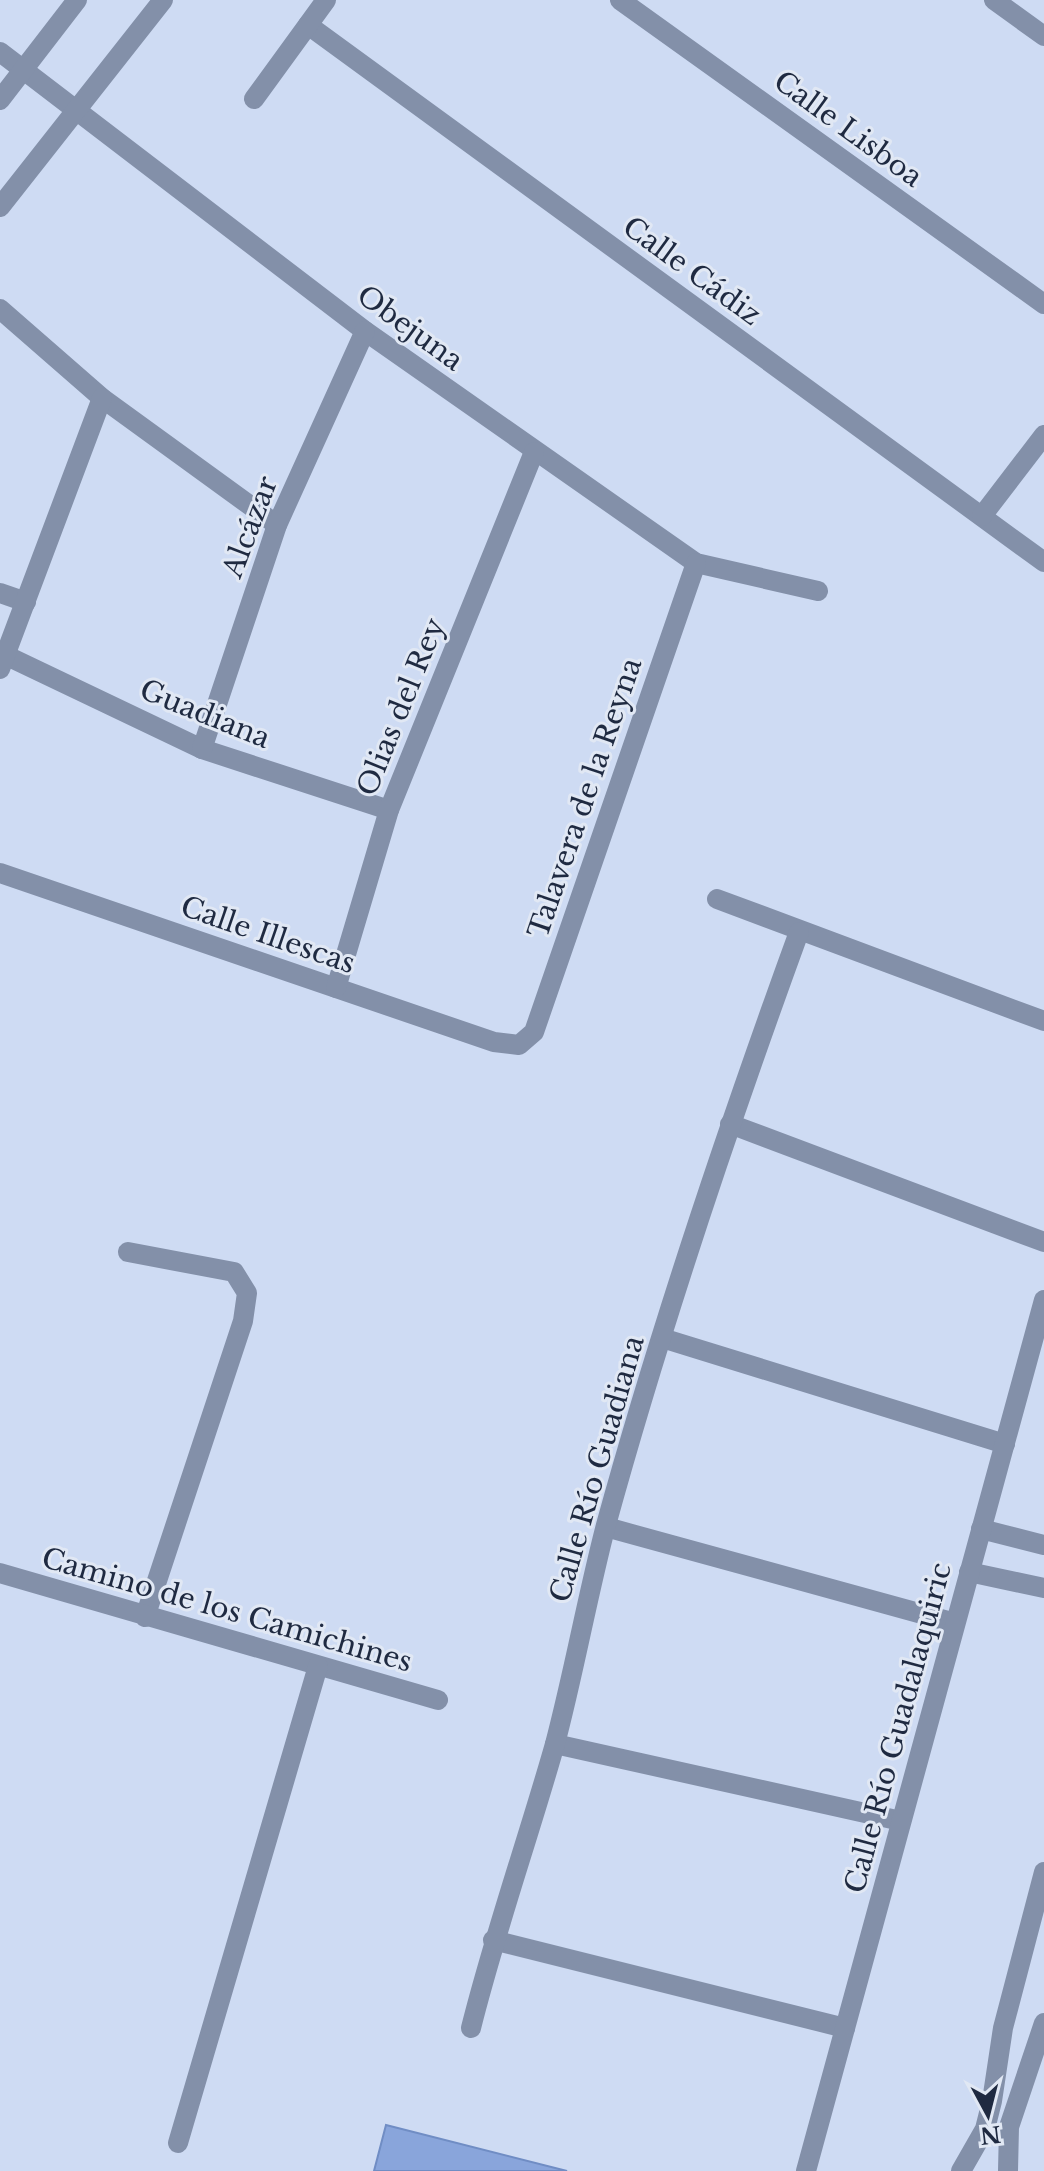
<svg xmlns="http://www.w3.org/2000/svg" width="1044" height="2171" font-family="'Libre Baskerville',serif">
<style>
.building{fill:#89a5db;stroke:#708dc4;stroke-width:2}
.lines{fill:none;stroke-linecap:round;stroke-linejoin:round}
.minor{stroke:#8390a9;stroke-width:20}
.tertiary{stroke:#8390a9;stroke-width:20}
.labels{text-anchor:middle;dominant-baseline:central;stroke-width:6;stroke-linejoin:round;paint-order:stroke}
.street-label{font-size:28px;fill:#1f2a41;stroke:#e1e8f4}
</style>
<rect width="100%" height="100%" fill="#cedbf3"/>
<!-- building -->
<path class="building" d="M386,2125L567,2171H374Z"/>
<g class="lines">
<!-- minor -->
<g class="minor">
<path d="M620,0L1044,304"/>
<path d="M994,0L1044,36"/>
<path d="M308,25L1044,562"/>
<path d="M0,52L365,331L696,563L818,591"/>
<path d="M254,99L326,0"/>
<path d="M0,309L102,398L277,525"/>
<path d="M982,516L1044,435"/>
<path d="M0,593L26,602"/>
<path d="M5,655L202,749L389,810"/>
<path d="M0,669L102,398"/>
<path d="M202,749L277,525L365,331"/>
<path d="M0,873L494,1042L519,1045L534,1032L696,563"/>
<path d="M717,899L1044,1021"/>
<path d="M336,988L389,810L534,452"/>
<path d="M730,1124L1044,1242"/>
<path d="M128,1252L234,1272L247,1293L243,1321L145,1617"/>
<path d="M662,1338L1005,1444"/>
<path d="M606,1527L955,1623"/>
<path d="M981,1529L1044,1545"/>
<path d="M969,1572L1044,1588"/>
<path d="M0,1573L438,1700"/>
<path d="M555,1744L901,1821"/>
<path d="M493,1940L845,2028"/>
<path d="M471,2028C495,1932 528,1839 555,1744C574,1672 587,1598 606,1525C661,1325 728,1127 799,932"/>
<path d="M178,2143L318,1666"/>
<path d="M806,2171L1044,1300"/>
</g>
<!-- tertiary -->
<g class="tertiary">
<path d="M0,100L77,0"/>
<path d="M0,207L163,0"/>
<path d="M961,2171L985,2129L992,2101L1003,2028L1044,1872"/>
<path d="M1008,2171L1009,2127L1044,2023"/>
</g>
</g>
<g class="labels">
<!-- street labels -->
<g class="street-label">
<text transform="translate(848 129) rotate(36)">Calle Lisboa</text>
<text transform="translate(692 271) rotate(36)">Calle Cádiz</text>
<text transform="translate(410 328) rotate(36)">Obejuna</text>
<text transform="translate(250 527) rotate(-69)">Alcázar</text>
<text transform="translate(401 707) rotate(-68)">Olias del Rey</text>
<text transform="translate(205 714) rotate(22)">Guadiana</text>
<text transform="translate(585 798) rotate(-71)">Talavera de la Reyna</text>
<text transform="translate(268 935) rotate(19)">Calle Illescas</text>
<text transform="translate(597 1469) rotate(-74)">Calle Río Guadiana</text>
<text transform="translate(227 1610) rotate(16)">Camino de los Camichines</text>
<text transform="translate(898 1728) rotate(-75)">Calle Río Guadalaquiric</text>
</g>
</g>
<!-- north arrow -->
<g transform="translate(988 2115) rotate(173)" stroke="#e1e8f4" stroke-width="6" paint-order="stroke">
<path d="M0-6L14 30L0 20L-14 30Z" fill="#1f2a41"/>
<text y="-12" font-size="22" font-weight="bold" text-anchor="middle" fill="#1f2a41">N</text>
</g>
</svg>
